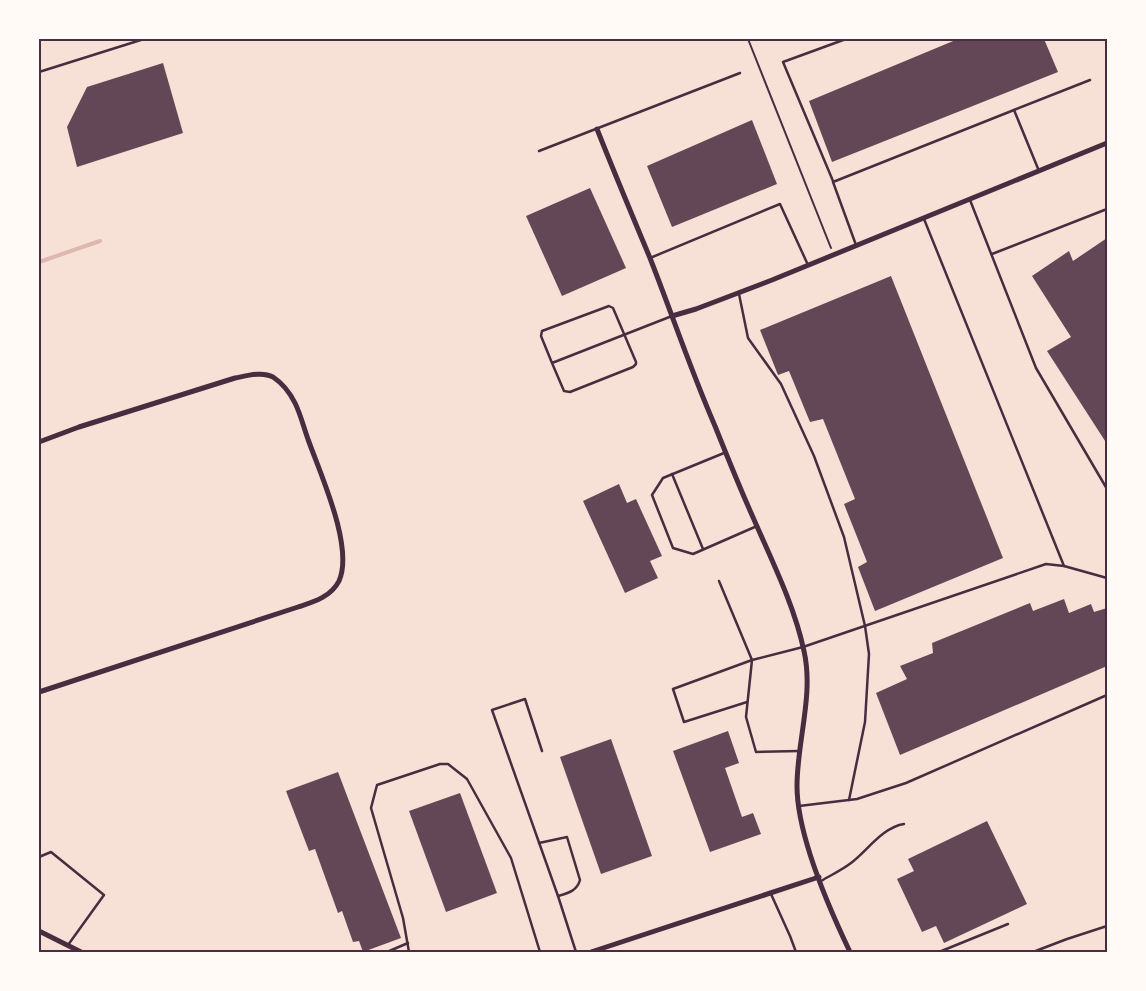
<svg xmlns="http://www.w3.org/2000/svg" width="1146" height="991" font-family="Raleway,sans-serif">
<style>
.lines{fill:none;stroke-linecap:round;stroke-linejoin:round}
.stream{stroke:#dcb8b0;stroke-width:4}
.building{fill:#644757}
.path{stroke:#4a2c40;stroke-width:2}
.service{stroke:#4a2c40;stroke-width:2.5}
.minor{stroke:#4a2c40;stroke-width:5}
.neatline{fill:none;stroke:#4a2c40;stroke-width:2}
</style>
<rect width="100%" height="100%" fill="#f7e1d7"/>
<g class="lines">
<!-- stream -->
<path class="stream" d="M39,262L100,241"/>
</g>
<!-- building -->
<g class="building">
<path d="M958,39H1044L1058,72L832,162L809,101Z"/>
<path d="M163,63L183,133L77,167L67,127L87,87Z"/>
<path d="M752,120L777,184L672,227L647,166Z"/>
<path d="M590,188L626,268L562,296L526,216Z"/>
<path d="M1107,238V444L1047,351L1071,337L1032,276L1069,251L1073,261Z"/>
<path d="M891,276L1003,558L875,611L858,567L867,562L844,504L855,499L823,419L810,422L789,371L778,375L760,330Z"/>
<path d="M619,484L627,503L636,499L662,556L650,561L658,578L625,593L583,501Z"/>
<path d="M1064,599L1069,613L1091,604L1094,612L1107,608V666L900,755L876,693L907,679L900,666L933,653L932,643L1030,603L1033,611Z"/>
<path d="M728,731L739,763L725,768L742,817L753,813L761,834L710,852L673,751Z"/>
<path d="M611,739L652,856L601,874L560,757Z"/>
<path d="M338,772L401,938L363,952L359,941L353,942L342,911L338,913L315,849L309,851L286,791Z"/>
<path d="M460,793L497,893L446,912L409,811Z"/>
<path d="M987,821L1027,904L944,943L936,926L922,932L897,879L914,871L908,859Z"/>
</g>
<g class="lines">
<!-- path -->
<g class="path">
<path d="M748,39L831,248"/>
<path d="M1107,39V40"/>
</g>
<!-- service -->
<g class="service">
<path d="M39,72L144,39"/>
<path d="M1014,110L1090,80"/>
<path d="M539,151L740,73"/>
<path d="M833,181L783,62L846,39"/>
<path d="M970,200L1036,368L1107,489"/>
<path d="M924,219L1064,566"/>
<path d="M856,245L833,182L1014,110L1039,171"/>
<path d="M992,254L1107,209"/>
<path d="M650,258L780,204L808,265"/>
<path d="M739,294L748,338L781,384L814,456L844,537L865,626L869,654L865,722L849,800"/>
<path d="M552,363L564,391L570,392L633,367L636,364V362L613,308L609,306L542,331L541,336L552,363L672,316"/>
<path d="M724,453L663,478L652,495L673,548L693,554L757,526"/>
<path d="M672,474L703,549"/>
<path d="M719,581L752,660L673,689L684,722L747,702"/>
<path d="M542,751L525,699L492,710L558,896L576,952"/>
<path d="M800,751L756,752L746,717L752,660L803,647L1046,564L1064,566L1107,578"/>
<path d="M799,806L857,799L906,783L1107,695"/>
<path d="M539,843L567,837L580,880C577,891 568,893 558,896"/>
<path d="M39,857L51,852L104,895L68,945"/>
<path d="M821,881C831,875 842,870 851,863C867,851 883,827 904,824"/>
<path d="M771,894L790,936L796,952"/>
<path d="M387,952L408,943"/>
<path d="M409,952L403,918L371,808L377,785L440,764H448L467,779L511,858L540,952"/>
<path d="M939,952L1008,924"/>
<path d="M1033,952L1067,939L1107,926"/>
</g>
<!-- minor -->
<g class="minor">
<path d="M597,129C614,172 632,215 650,258C672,314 691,371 715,426C727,456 739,486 752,515C771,559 794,604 804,651C814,695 797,741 797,786C797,834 829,908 850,952"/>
<path d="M672,316L696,309L772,280L1107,143"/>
<path d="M39,442L79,427L235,378C246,376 262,371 273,377C282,383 290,393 295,403C301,415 304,429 309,442C321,475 354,548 339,581C331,597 313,602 298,607L39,692"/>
<path d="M39,931L81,952"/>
<path d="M591,952L819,877"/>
</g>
</g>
<!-- border -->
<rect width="1146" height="991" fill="none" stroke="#fffaf5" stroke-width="80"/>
<rect x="40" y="40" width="1066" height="911" class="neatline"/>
</svg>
